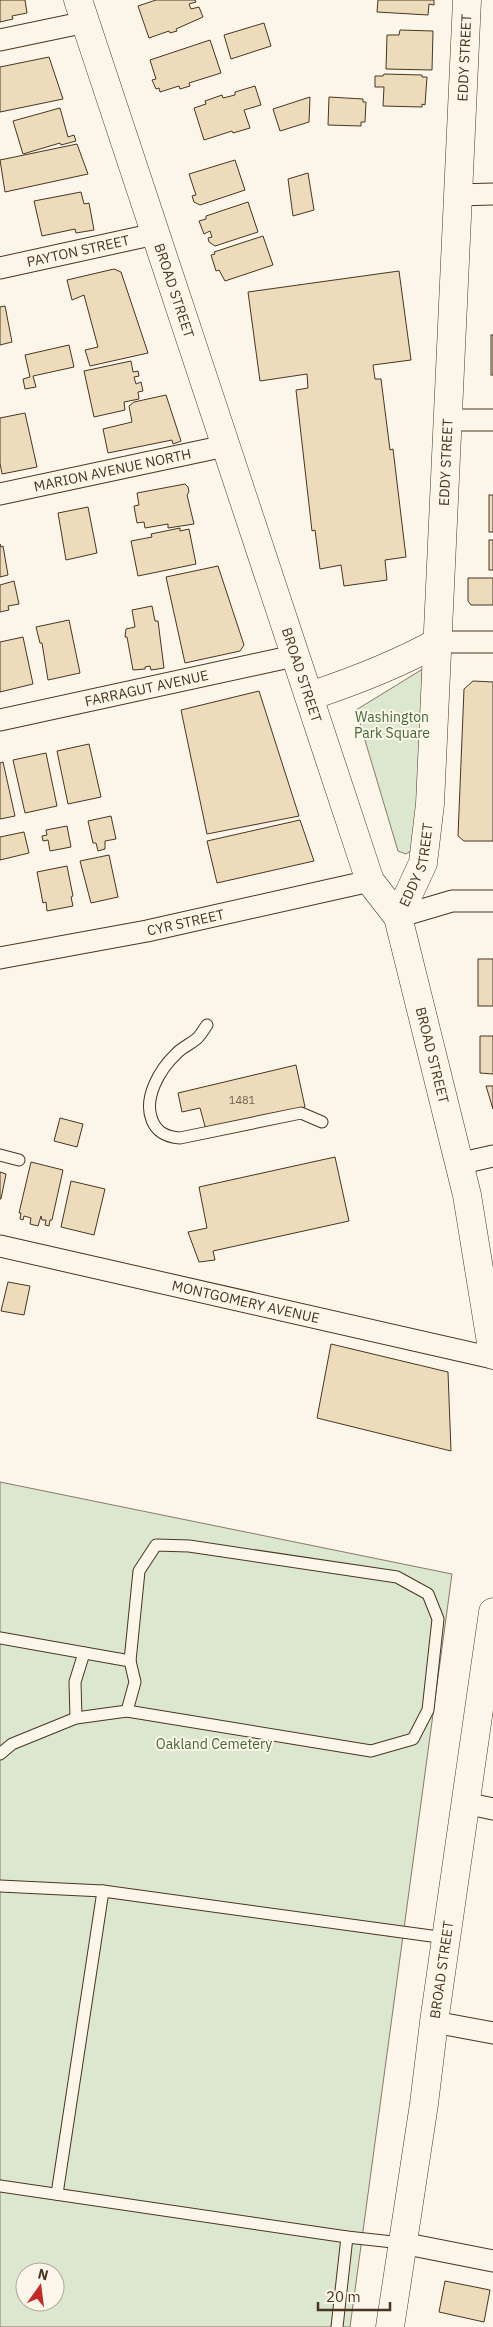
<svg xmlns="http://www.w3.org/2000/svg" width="493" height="2327" font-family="'IBM Plex Sans',sans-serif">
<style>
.green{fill:#dce7d0;stroke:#887966;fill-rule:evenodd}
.building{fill:#ecdcbc;stroke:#4a3520}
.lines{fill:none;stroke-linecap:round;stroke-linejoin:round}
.service-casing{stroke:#4a3520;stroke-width:13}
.minor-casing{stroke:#4a3520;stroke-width:23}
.secondary-casing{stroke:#4a3520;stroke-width:29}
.primary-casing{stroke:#4a3520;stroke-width:29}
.service{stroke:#fbf6e9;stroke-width:11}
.minor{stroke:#fbf6e9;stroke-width:21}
.secondary{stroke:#fbf6e9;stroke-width:28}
.primary{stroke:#fbf6e9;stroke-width:28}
.labels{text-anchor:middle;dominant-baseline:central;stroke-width:4;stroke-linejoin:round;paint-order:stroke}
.number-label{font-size:11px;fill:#725f47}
.street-label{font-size:14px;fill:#4a3520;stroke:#fbf6e9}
.park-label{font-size:14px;fill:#436837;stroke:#fbf6e9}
</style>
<rect width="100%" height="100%" fill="#fbf6e9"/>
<!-- green -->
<g class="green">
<path d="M426,667L414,849L406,854L398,851L356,710Z"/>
<path d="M0,1482L452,1574L350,2327H0ZM25,2272H55V2302H25Z"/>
</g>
<!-- building -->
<g class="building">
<path d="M0,0H25L27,13L12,16L13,19L0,22Z"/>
<path d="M156,0H195L196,2L189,4L191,9L199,7L203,17L176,29L177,31L170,33L169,31L149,38L138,6Z"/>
<path d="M378,0H434V5L429,4L428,15L377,12Z"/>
<path d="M264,23L271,46L231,59L224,35Z"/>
<path d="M400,30L433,31L432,70L386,69L387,35H399Z"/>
<path d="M210,40L221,73L189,83L190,86L180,89L179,86L160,92L159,88L156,89L152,80L156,79L150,60Z"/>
<path d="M49,57L63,99L0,112V67Z"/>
<path d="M384,74L422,75V77H427L425,105L422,104V107L383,106L384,87H375V76H383Z"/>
<path d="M255,86L261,105L244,110L250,128L233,133L232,131L204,140L194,108L206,104L205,101L222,95L223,98L235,95V92Z"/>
<path d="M310,97L309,122L280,131L273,109Z"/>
<path d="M329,97L363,99V102H366L365,122H361V126L328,125Z"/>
<path d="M60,108L68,137L74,135L76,141L61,145L60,143L23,154L13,121Z"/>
<path d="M77,144L88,174L5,192L0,160Z"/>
<path d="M235,160L245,190L200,205L194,202L192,196L196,195L189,174Z"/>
<path d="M308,173L314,210L293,216L288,179Z"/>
<path d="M81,192L84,204L89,203L94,230L76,233L75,229L42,236L34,201Z"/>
<path d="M248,202L258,232L215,246L209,242L208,238L212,237L210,231L204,234L199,221L206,219V216Z"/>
<path d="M263,236L273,265L225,281L219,270L216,271L211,255L215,254L214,252Z"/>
<path d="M114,269L121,272L148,353L90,366L85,350L98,347L84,295L72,300L67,280Z"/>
<path d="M399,271L411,360L373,365L375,379H381L390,450L393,449L406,557L385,560L387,580L344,586L341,565L320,569L315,530L312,531L296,390L308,388L307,374L260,381L248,292Z"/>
<path d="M5,306L12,342L0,345V307Z"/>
<rect x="491" y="335" width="2" height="40"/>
<path d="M69,345L74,367L33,376L36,387L25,389L23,379L30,377L25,355Z"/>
<path d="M131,361L133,372L138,371L139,376L134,377L136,384L141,382L143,391L138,392L139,399L124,402L125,410L94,417L84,371Z"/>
<path d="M166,395L181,441L173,444L172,440L108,453L103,429L132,422L129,406L134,402Z"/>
<path d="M25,413L37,467L2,474L0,463V418Z"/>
<path d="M185,484L188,487L189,492L187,495L194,524L168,528V524L145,528L144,522L137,523L134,506L139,505L137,493Z"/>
<rect x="489" y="495" width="4" height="37"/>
<path d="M88,507L97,553L66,560L58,513Z"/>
<path d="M180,528V531L189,529L196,564L138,576L131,541L152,537L151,534Z"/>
<rect x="489" y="540" width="4" height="30"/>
<path d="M0,544L1,547L3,546L8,575L0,577Z"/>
<path d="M218,566L244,645L240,651L185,663L166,577Z"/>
<path d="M468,578H493V605H471L468,601Z"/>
<path d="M14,581L19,604L8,606L9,610L0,612V585Z"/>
<path d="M152,606L155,621H158L164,668L151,670L150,666L145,667V669L133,670L127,637H125L126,629L135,627L132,610Z"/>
<path d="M69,620L80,673L48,680L42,643H40L36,627Z"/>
<path d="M23,637L33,684L0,692V642Z"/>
<path d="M473,681L493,682V841H464L458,836L464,689Z"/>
<path d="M259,691L299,816L207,834L181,710Z"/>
<path d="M89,744L101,797L68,804L57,751Z"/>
<path d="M46,753L57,806L25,813L13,760Z"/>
<path d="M3,762L15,816L0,819V763Z"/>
<path d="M111,816L116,839L105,841V849L98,851L96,843H93L88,821Z"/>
<path d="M300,820L314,861L217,883L207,841Z"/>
<path d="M67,826L71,847L50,851L48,840L43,841L42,836L47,835L46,830Z"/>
<path d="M24,832L29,853L0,860V837Z"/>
<path d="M109,855L118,897L91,903L80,861Z"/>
<path d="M67,866L73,896L71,897L73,906L47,911L46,902L43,903L37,872Z"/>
<rect x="478" y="959" width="15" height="47"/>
<path d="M480,1036H493V1074L480,1073Z"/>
<path d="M296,1065L305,1107L206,1130L200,1108L182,1112L178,1093Z"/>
<path d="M486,1086H493V1109Z"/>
<path d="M60,1118L83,1124L77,1147L54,1141Z"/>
<path d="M335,1157L349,1221L213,1251L215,1260L199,1262L188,1232L207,1228L199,1187Z"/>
<path d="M31,1162L63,1170L52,1220H50L49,1226L45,1225L46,1220H42L41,1216L38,1226L30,1224L31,1218L24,1216L23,1220L20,1219L21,1213H19Z"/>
<path d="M0,1172L6,1174L1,1199H0Z"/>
<path d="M71,1181L105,1189L94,1235L61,1227Z"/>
<path d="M8,1282L30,1286L24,1315L1,1311Z"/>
<path d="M331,1344L448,1372L451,1451L317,1418Z"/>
<path d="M445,2281L490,2290L484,2322L439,2312Z"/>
</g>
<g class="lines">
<defs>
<g id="service">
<path d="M207,1025C203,1030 200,1037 195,1040C189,1045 181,1048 176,1054C160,1069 143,1098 152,1120C157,1133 167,1137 180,1138L301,1113L322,1122"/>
<path d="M0,1155L19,1160"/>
<path d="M0,1638L130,1661L139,1571L156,1545L189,1546L397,1577L428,1594L438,1619L428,1710L413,1739L371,1751L127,1711L76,1718L12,1744L0,1754"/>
<path d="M127,1711L135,1682L130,1661"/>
<path d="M76,1718L75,1682L84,1653"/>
<path d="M0,1886L103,1891L446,1938"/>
<path d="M0,2186L347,2237L402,2243"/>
<path d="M57,2194L103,1891"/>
<path d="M337,2327L347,2237"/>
</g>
<g id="minor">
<path d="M0,40L86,22"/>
<path d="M458,195L493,194"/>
<path id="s1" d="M0,268L155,234"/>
<path d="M447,420H493"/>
<path id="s2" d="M0,494L225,446"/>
<path d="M438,642H493"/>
<path id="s3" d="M0,720L294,656"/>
<path d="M398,917L452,901H493"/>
<path id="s4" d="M0,958L147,931L370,881"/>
<path d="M458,1164L493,1156"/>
<path id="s5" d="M0,1246L493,1358"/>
<path d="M465,1803L493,1809"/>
<path d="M434,2022L493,2033"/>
<path d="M402,2243L493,2261"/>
</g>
<g id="secondary">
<path d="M310,696C355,681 397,665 438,642"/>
<path id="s6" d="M398,917L423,863L430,804L467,0"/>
</g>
<g id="primary">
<path id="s7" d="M78,0L370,881L398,917L467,1195L493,1355"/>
<path id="s8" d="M390,2327L424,2104L434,2022L493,1612"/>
</g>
</defs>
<!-- service casing -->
<use href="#service" class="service-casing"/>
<!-- minor casing -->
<use href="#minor" class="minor-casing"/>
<!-- secondary casing -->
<use href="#secondary" class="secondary-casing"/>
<!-- primary casing -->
<use href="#primary" class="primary-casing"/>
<!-- service -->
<use href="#service" class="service"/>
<!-- minor -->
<use href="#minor" class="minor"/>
<!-- secondary -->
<use href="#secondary" class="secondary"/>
<!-- primary -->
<use href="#primary" class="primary"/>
</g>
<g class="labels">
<!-- number labels -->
<g class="number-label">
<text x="242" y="1100">1481</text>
</g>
<!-- street labels -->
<g class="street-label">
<text stroke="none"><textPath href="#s6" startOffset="866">EDDY STREET</textPath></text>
<text stroke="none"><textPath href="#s1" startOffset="80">PAYTON STREET</textPath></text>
<text stroke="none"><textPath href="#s7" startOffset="306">BROAD STREET</textPath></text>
<text stroke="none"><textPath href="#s6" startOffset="461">EDDY STREET</textPath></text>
<text stroke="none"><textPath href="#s2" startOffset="115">MARION AVENUE NORTH</textPath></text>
<text stroke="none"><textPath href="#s7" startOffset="711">BROAD STREET</textPath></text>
<text stroke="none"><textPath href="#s3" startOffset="150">FARRAGUT AVENUE</textPath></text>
<text stroke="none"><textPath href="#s6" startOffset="56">EDDY STREET</textPath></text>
<text stroke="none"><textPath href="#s4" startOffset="189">CYR STREET</textPath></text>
<text stroke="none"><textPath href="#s7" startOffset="1116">BROAD STREET</textPath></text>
<text stroke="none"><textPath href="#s5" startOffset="252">MONTGOMERY AVENUE</textPath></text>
<text stroke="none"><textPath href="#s8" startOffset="361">BROAD STREET</textPath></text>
</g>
<!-- park labels -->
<g class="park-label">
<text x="392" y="717">Washington<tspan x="392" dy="16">Park Square</tspan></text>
<text x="214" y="1744">Oakland Cemetery</text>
</g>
</g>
<!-- north arrow -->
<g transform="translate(40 2287) rotate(14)"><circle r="24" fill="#fbf6e9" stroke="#b4a999"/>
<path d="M0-4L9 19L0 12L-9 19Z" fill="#c62828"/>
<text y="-8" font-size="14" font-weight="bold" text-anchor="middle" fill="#4a3520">N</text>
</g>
<!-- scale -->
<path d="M318 2302v8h72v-8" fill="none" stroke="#4a3520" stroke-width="2.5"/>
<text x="326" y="2302" font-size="15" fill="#4a3520" stroke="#fbf6e9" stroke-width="4" paint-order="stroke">20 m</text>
</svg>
